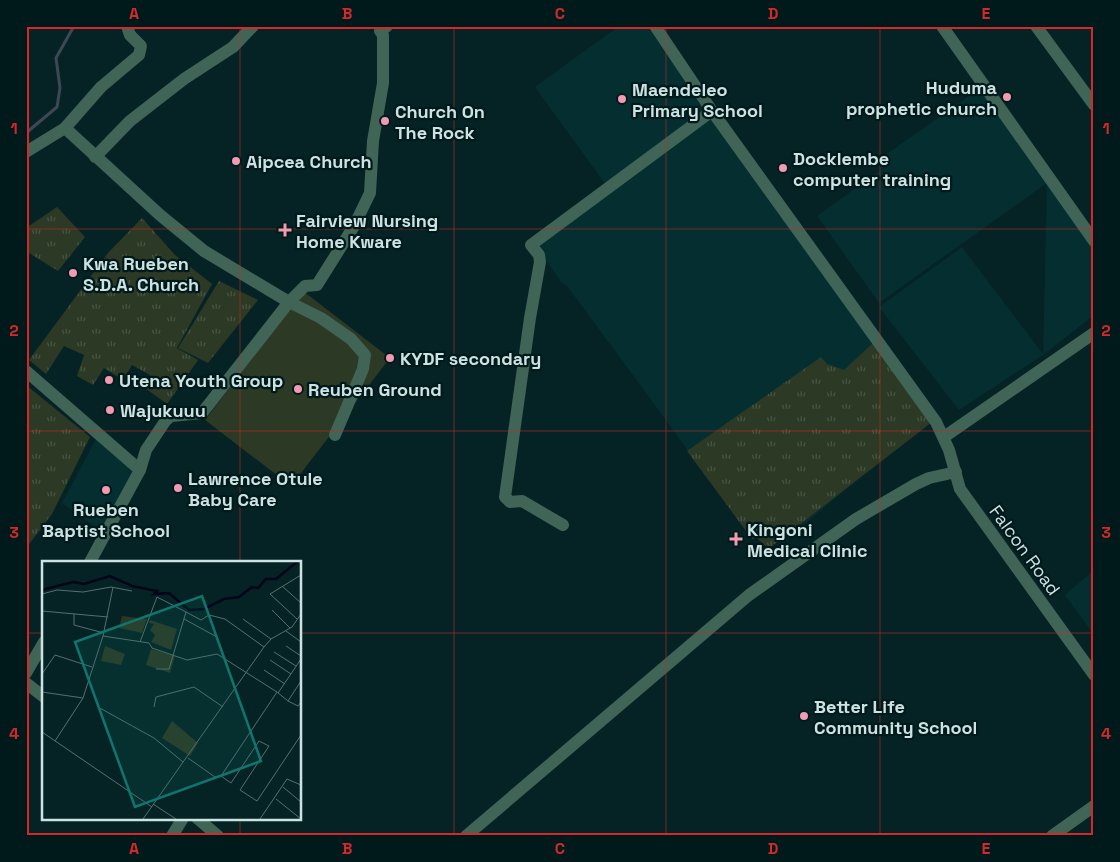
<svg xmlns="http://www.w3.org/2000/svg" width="1120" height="862" font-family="'Space Grotesk',sans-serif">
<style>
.built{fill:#052e30}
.grass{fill:url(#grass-tufts)}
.park{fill:#2c3924}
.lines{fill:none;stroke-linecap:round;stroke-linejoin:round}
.stream{stroke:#3e4755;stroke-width:3}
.minor{stroke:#406455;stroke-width:12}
.grid{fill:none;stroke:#d62828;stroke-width:1;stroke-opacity:0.55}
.poi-dot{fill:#f19ab1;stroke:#001a1b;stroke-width:2}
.labels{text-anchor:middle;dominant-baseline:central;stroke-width:4.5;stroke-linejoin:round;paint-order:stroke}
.poi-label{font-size:18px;font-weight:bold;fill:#cde2e2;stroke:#001a1b;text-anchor:start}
.street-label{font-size:18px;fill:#cde2e2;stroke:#001a1b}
.inset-river{fill:none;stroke:#010418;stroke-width:2.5}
.inset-road{fill:none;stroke:#556f71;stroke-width:1}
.view{fill:#0f766e;fill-opacity:0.15;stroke:#0f766e;stroke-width:2.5}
.inset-edge{fill:none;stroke:#cde2e2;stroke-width:2.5}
.neatline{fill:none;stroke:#d62828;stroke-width:2}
.grid-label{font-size:16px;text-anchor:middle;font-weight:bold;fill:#d62828}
</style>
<defs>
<pattern id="grass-tufts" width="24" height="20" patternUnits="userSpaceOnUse" patternTransform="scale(1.25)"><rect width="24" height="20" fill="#2c3924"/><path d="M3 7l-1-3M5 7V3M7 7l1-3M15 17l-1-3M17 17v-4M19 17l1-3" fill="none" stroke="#495544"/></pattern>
</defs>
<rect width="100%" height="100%" fill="#052325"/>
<!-- built -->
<g class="built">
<path d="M619,26H647L708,111L606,185L535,87Z"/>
<path d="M980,88L1094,247V315L1043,355L959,410L879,307L962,247L1043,354L1047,183L879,303L817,216L882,169L877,161Z"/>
<path d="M709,113L929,419L781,544L757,538L752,539L649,397L567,286L561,282L533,241Z"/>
<path d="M96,439L133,471L101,531L62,503Z"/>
<path d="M1094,570V635L1065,595Z"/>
</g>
<!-- grass -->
<g class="grass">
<path d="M57,207L85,237L58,271L26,251V228Z"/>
<path d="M142,218L175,255L212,284L177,348L198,360L167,404L145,388L150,375L132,365L123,380L104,368L93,385L77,376L84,355L64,346L46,374L29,360L108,253Z"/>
<path d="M219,281L258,300L208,363L178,348Z"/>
<path d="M873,343L936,419L768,549L757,538L752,539L687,451L821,357L827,364L844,370Z"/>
<path d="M26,385L90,437L52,514L26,548Z"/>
</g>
<!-- park -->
<path class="park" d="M303,291L390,358L291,486L205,420Z"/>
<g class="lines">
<!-- stream -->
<path class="stream" d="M26,133L57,107L60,88L56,58L74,26"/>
<!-- minor -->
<g class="minor">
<path d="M655,26L712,111L936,422L949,450L960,489L1094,675"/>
<path d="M942,26L1094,241"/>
<path d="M1036,26L1094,105"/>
<path d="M65,128L101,87L139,55L141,46L130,35L127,26"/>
<path d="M26,152L65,128L160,215L204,251L289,302L321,318L351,339L365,355L363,369L335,435"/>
<path d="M95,157L130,121L184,79L233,47L253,26"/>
<path d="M26,371L140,470"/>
<path d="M944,437L1094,333"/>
<path d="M563,525L522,501L510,502L505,497L530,318L540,262L539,255L531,245L712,111"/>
<path d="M90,562L140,470L146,450L166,420L171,416L202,413L289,302L305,286L317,285L354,226L370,193L373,141L383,83V35L380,31L387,26"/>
<path d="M26,673L44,642"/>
<path d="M26,683L44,697"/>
<path d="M197,818L218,836"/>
<path d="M172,836L183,818"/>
<path d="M466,836L749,595L856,519L916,484L929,478L956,472"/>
<path d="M1052,836L1094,806"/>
</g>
</g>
<!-- grid -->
<path class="grid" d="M240,26V562M454,26V836M666,26V836M880,26V836M26,229H1094M26,431H1094M26,633H44M300,633H1094M240,818V836"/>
<!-- markers -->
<g class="poi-dot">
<circle cx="1007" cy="97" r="5"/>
<circle cx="622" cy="99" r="5"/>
<circle cx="385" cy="121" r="5"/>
<circle cx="236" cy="161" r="5"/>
<circle cx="783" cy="168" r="5"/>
<path d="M282.5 222.5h5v5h5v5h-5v5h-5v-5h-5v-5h5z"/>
<circle cx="73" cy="273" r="5"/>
<circle cx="390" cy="358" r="5"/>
<circle cx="109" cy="380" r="5"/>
<circle cx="298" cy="389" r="5"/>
<circle cx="110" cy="410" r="5"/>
<circle cx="178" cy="488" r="5"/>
<circle cx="106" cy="490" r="5"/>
<path d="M733.5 531.5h5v5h5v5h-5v5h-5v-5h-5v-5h5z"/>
<circle cx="804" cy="716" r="5"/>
</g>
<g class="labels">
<!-- poi labels -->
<g class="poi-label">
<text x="997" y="87" text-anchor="end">Huduma<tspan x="997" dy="21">prophetic church</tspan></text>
<text x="632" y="89">Maendeleo<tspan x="632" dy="21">Primary School</tspan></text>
<text x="395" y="111">Church On<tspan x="395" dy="21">The Rock</tspan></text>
<text x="793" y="158">Docklembe<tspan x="793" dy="21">computer training</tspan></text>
<text x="246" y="161">Aipcea Church</text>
<text x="296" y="220">Fairview Nursing<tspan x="296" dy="21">Home Kware</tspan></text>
<text x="83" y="263">Kwa Rueben<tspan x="83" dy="21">S.D.A. Church</tspan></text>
<text x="400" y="358">KYDF secondary</text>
<text x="119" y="380">Utena Youth Group</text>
<text x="308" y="389">Reuben Ground</text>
<text x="120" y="410">Wajukuuu</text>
<text x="188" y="478">Lawrence Otule<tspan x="188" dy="21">Baby Care</tspan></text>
<text x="106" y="509" text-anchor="middle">Rueben<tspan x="106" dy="21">Baptist School</tspan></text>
<text x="747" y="529">Kingoni<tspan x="747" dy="21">Medical Clinic</tspan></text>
<text x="814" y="706">Better Life<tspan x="814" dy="21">Community School</tspan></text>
</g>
<!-- street labels -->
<g class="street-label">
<text transform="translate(1025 550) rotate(54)">Falcon Road</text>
</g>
</g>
<!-- overview -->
<g transform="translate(42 561)">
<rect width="259" height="259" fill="#052325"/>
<path d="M80,55L105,58L100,72L77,67ZM108,59L135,68L129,89L109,81L113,74L108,69L112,63L107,62ZM130,160L156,182L148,195L120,177Z" fill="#2c3924"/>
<path d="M63,85L83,93L79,104L59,100ZM109,88L133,95L128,112L104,104Z" fill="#2c3924"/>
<path class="inset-river" d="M0,29L31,21L42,23L68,15L90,25L115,30L112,33L127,32L147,49L162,48L182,38L197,36L210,26L216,27L224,18H234L255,1"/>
<path class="inset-road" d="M240,25L259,42M0,33L15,29L41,31L69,26L90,30M230,49L248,67M0,50L66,56M144,51L159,59L167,54L183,58L222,86M32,53V64L62,72M142,58L175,76M201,58L229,78M255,58L228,33L259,14M244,70L259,81M61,75L71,26M98,81L115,36L144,51L127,108H114M244,85L259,95M232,91L254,105M228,99L249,113M222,109L243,123M0,113L13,94L50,106M0,131L41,137M235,131L246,140L259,120M236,132L259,98M246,140L256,145L259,141M56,146L112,177L141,201M112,146L114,136L152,126L181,146M0,171L110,246M13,180L41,137L61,75L107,82L110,87L145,99L175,93L235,131L179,215L173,216L146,197M179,215L189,222L217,180L227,185L198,229L215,240L259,174M241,226L259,241M234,238L259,258M111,243L134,258M101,258L222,86L229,78L250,66L259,53M218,258L245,218L259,224"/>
<path class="view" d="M160,35L219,200L93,246L33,81Z"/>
<rect width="259" height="259" class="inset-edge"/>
</g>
<!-- border -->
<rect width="1120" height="862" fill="none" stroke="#001a1b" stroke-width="55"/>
<rect x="28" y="28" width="1064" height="806" class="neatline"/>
<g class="grid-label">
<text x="134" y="19">A</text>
<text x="347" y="19">B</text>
<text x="560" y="19">C</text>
<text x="773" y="19">D</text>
<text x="986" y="19">E</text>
<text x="14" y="134">1</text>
<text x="1106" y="134">1</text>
<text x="14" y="336">2</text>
<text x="1106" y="336">2</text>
<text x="14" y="538">3</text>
<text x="1106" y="538">3</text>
<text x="14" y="739">4</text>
<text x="1106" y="739">4</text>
<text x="134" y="854">A</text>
<text x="347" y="854">B</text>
<text x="560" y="854">C</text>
<text x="773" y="854">D</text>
<text x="986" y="854">E</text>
</g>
</svg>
